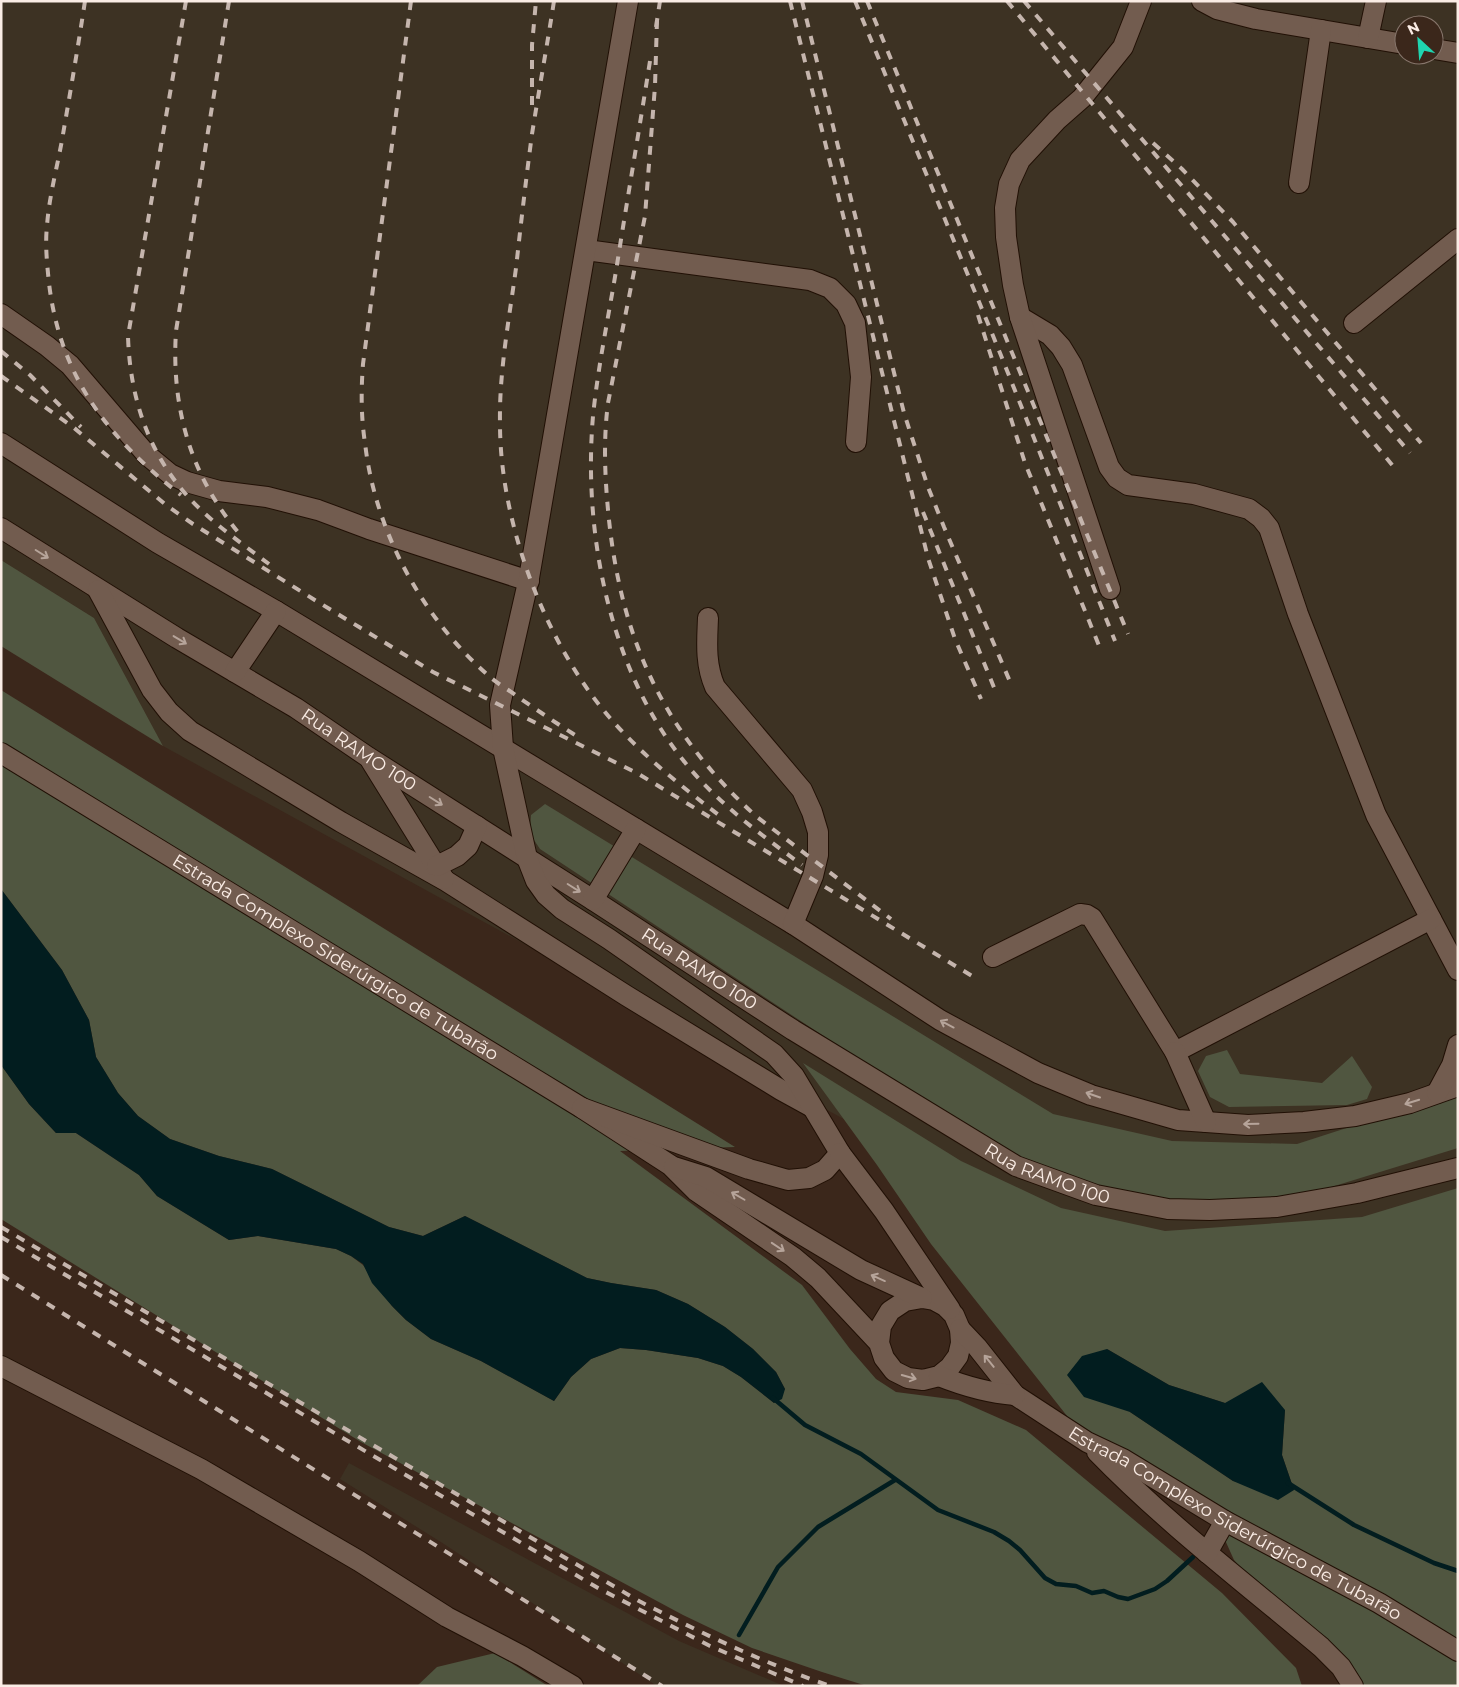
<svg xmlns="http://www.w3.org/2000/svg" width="1459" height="1687" font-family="Montserrat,sans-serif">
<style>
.industrial{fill:#3d3223;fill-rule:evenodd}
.green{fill:#505640;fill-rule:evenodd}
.water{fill:#021d1f}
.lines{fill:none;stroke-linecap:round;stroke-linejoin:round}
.stream{stroke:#021d1f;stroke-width:4.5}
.minor-casing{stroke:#211005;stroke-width:22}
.minor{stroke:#725c4f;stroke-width:20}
.rail{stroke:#c5b5ad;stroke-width:4;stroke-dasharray:9 9;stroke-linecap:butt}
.oneway{stroke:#b6a49a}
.labels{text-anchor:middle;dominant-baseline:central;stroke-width:5;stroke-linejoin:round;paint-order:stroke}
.street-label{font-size:18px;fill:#faece5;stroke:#3b271b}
</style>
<rect width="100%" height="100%" fill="#3b271b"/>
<!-- industrial -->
<g class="industrial">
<path d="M1,1H1458V1220L1090,1254L163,746L94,618L1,560ZM1404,25H1434V55H1404Z"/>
<path d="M349,1463L679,1641L784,1686H657L444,1544L340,1479Z"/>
</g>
<!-- green -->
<g class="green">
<path d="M1,560L94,618L163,746L1,646Z"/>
<path d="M1,690L735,1147L620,1151L802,1285L850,1349L876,1379L896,1392L958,1400L1026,1430L1222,1593L1296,1668L1302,1686H867L822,1672L752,1648L683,1615L361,1442L1,1219V1065L29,1104L56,1133H76L139,1175L157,1196L229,1240L258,1236L336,1249L351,1256L363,1265L392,1306L406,1320L431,1339L481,1361L554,1401L571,1377L591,1359L620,1348L646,1350L698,1358L723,1366L741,1377L774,1403L785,1389L776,1372L753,1349L725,1327L688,1304L656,1290L611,1283L587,1278L465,1216L423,1236L389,1227L272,1169L219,1156L170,1139L138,1116L118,1093L96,1057L89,1020L62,970L1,889Z"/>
<path d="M545,804L1053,1114L1172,1141L1297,1144L1458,1092V1148L1302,1196L1167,1205L1019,1165L540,849L530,834L531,815Z"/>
<path d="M1227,1050L1240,1074L1322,1083L1352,1056L1372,1087L1367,1099L1347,1105L1229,1107L1210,1097L1198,1071L1206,1056Z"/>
<path d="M803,1063L961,1161L1061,1208L1165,1231L1362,1217L1458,1188V1686H1346L1234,1560L1207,1500L1071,1421L931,1244L877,1165ZM1107,1349L1169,1385L1225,1403L1285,1410L1282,1455L1294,1490L1233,1481L1130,1412Z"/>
<path d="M495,1653L548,1686H417L437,1667Z"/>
</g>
<!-- water -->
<g class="water">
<path d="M1,889L62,970L89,1020L96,1057L118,1093L138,1116L170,1139L219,1156L272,1169L389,1227L423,1236L465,1216L587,1278L611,1283L656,1290L688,1304L725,1327L753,1349L776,1372L785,1389L782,1399L774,1403L741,1377L723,1366L698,1358L646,1350L620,1348L591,1359L571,1377L554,1401L481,1361L431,1339L406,1320L392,1306L372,1283L363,1264L351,1256L336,1249L258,1236L229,1240L157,1196L139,1175L76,1133H56L29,1104L1,1065Z"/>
<path d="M1107,1349L1169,1385L1225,1403L1262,1382L1285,1410L1282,1455L1294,1490L1278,1500L1233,1481L1130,1412L1084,1397L1067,1375L1082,1356Z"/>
</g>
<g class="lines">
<!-- stream -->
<g class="stream">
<path d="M773,1398L805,1425L861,1454L938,1510L994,1532L1009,1541L1020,1550L1045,1578L1056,1584L1076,1586L1092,1593L1104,1591L1118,1597L1128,1599L1155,1589L1167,1581L1193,1557"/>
<path d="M1288,1483L1354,1525L1434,1563L1458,1571"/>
<path d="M739,1635L778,1567L818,1527L895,1480"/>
</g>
<defs>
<g id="minor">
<path d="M1202,1L1217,9L1256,19L1404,44"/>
<path d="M1368,38L1376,1"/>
<path d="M1434,49L1458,53"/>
<path d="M1299,183L1321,30"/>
<path d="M586,250L810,280L830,288L846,304L855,323L861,377L856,442"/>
<path d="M1,314L47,346L70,365L147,455L170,474L187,482L219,491L267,497L318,510L369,529L529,581"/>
<path d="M1020,317L1050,335L1061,347L1072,365L1109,467L1117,478L1128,485L1194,494L1249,509L1261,518L1269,528L1298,614L1376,815L1458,970"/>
<path d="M1354,323L1458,239"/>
<path d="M1,443L158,543L276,611L793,924L940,1020L1038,1073L1091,1095L1178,1120L1248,1125L1304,1122L1355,1116L1410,1103L1458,1086"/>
<path id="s1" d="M1,528L177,638L296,708L368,757L593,900L793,1030L1016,1166L1096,1195L1168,1209L1210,1210L1277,1207L1357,1193L1458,1168"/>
<path d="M1110,589L1020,317L1013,285L1006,237L1005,208L1009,184L1020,160L1057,120L1082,98L1123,47L1141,1"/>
<path d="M98,590L152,690L169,712L190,731L341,822L446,881L627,996L781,1090L812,1107"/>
<path d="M708,618C707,642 705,664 715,687L802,790L812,812L818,832V855L813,876L793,924"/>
<path d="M235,672L276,611"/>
<path id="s2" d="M1,753L582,1108L670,1165L696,1191L793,1257L818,1278L879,1343L884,1358L894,1371L908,1378L923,1380L939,1376L950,1367L958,1356L961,1343L960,1329L954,1315L945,1306L934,1300L922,1298L905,1301L890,1311L881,1326L879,1343"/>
<path d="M371,761L444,879"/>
<path d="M437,866L457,856L468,846L477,826"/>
<path d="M593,900L636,829"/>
<path d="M993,957L1080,914L1087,915L1092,918L1175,1052L1431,919"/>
<path d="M1175,1052L1206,1122"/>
<path d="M1437,1093L1452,1065L1458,1045"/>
<path d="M582,1108L749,1169L788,1180L809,1178L825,1170L840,1153L794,1076L774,1054L609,939L562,909L546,895L536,881L527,858L503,748L500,705L529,578L628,1"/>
<path d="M840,1153L884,1211L950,1309"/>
<path d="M674,1167L706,1177L861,1270L922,1298"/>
<path id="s3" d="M960,1329L977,1347L1015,1395L1087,1442L1123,1459L1225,1521L1379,1603L1458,1651"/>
<path d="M1,1366L201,1469L359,1561L447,1617L522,1656L573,1686"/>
<path d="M939,1376C964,1386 988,1393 1015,1395"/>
<path d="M1097,1452C1166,1523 1245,1583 1321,1647L1341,1667L1353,1686"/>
<path d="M1207,1553L1225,1521"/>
</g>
</defs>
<!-- minor casing -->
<use href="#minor" class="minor-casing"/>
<!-- minor -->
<use href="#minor" class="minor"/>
<!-- rail -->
<g class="rail">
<path d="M85,1C78,47 70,94 62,140C57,168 49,197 47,226C45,244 47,264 49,283C60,377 108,438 181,495"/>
<path d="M186,1L128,336C130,402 151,462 200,509C221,529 245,546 269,564"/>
<path d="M229,1L176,331C171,409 191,478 243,538"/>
<path d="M411,1L363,364C361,390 361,417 365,443C375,532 423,619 490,677C498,684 509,690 518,697C537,710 556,723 575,735"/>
<path d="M554,1C547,46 539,90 532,134C526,179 521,223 516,268C509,320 499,372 500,424C500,523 545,643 610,718C642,755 681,786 720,816"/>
<path d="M790,1L928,558L955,639L981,699"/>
<path d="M802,1L904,413L928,487L944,527L1011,684"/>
<path d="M855,1L998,348L1115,641"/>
<path d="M867,1L1128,634"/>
<path d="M1007,1L1393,466"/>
<path d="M1024,1L1410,453"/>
<path d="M657,20L655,86L645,216L608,403C603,442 605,481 609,520C622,643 666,735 757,817L891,919"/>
<path d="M656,27L660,1"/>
<path d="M650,61C639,131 627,201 616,271C608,319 598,367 593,416C583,532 609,668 683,760C716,802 759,833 802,865"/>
<path d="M532,105V45L536,1"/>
<path d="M1153,143L1182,169L1233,222L1421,443"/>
<path d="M978,315L1025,463L1100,648"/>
<path d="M1,351L30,375L81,427"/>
<path d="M1,376L73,427L166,505L193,524L318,602L433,672L637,773L977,979"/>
<path d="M923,512L995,690"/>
<path d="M1,1227L639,1601C701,1633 764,1663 830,1686"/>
<path d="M1,1237L598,1588L710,1646L803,1686"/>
<path d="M1,1275L662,1686"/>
</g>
</g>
<!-- one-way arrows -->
<defs><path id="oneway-shaft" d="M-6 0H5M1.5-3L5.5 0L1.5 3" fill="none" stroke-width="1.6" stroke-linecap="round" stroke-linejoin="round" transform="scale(1.25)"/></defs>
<g class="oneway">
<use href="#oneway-shaft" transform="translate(42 554) rotate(32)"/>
<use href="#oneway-shaft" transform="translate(180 640) rotate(31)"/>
<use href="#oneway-shaft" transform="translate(436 801) rotate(32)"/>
<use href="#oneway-shaft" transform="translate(574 888) rotate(32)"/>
<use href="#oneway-shaft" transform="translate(947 1024) rotate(-152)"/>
<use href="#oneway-shaft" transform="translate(1093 1095) rotate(-161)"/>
<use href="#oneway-shaft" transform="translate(1412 1102) rotate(163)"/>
<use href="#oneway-shaft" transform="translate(1251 1124) rotate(179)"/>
<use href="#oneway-shaft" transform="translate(738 1196) rotate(-150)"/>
<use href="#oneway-shaft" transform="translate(778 1247) rotate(34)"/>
<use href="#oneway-shaft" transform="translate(878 1278) rotate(-156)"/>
<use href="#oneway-shaft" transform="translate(989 1361) rotate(-129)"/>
<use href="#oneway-shaft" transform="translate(909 1377) rotate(16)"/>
</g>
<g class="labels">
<!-- street labels -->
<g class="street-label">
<text stroke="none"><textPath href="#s1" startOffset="421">Rua RAMO 100</textPath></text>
<text stroke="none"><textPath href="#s2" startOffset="392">Estrada Complexo Siderúrgico de Tubarão</textPath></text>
<text stroke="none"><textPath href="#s1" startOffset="826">Rua RAMO 100</textPath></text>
<text stroke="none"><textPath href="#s1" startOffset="1231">Rua RAMO 100</textPath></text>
<text stroke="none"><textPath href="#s3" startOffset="341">Estrada Complexo Siderúrgico de Tubarão</textPath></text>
</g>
</g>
<!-- border -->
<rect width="1459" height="1687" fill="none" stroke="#faece5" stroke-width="5"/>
<!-- north arrow -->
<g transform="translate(1419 40) rotate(334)"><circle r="24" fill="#3b271b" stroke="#87766c"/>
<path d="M0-4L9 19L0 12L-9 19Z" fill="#1fd5b0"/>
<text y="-8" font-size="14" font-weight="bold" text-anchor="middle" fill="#faece5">N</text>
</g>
</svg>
